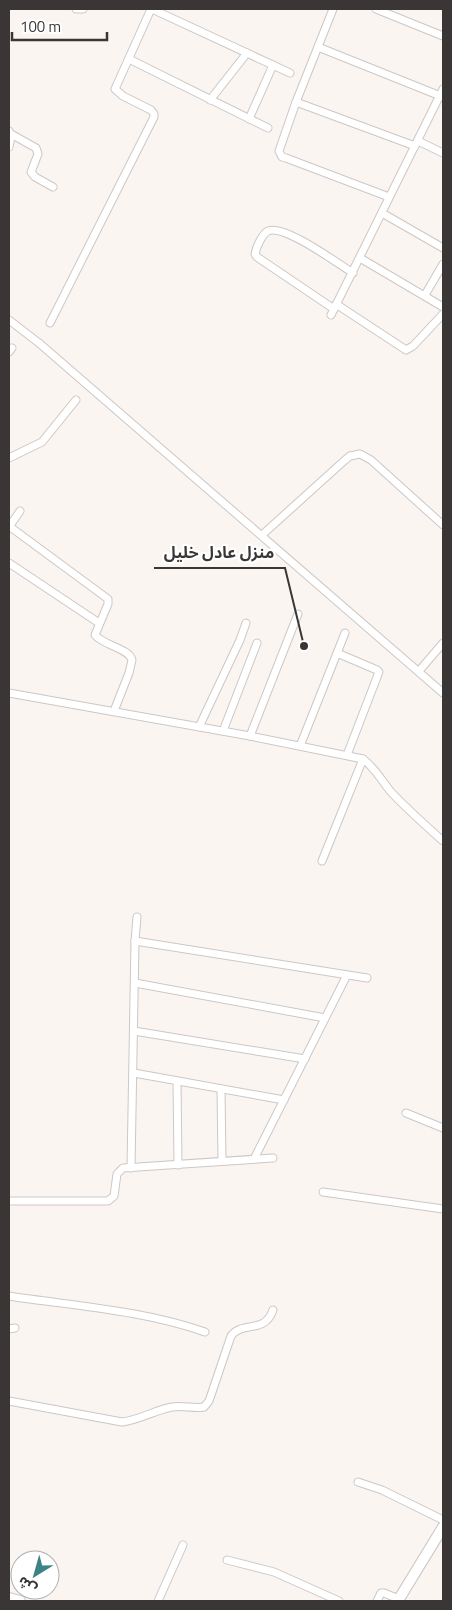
<svg xmlns="http://www.w3.org/2000/svg" width="452" height="1610" font-family="'Titillium Web','Noto Sans Arabic',sans-serif">
<style>
.lines{fill:none;stroke-linecap:round;stroke-linejoin:round}
.minor-casing{stroke:#cdc7c5;stroke-width:9}
.secondary-casing{stroke:#cdc7c5;stroke-width:12}
.minor{stroke:#fff;stroke-width:7}
.secondary{stroke:#fff;stroke-width:10}
.leader{fill:none;stroke:#393635;stroke-width:2}
.callout-dot{fill:#393635;stroke:#fff;stroke-width:2}
.callout-label{font-size:16px;text-anchor:middle;font-weight:bold;fill:#393635;stroke:#fff;stroke-width:4.5;stroke-linejoin:round;paint-order:stroke}
</style>
<rect width="100%" height="100%" fill="#fbf5f2"/>
<g class="lines">
<defs>
<g id="minor">
<path d="M76,9H83"/>
<path d="M152,9L290,73"/>
<path d="M333,9L296,102L279,151L282,157L286,158L389,197"/>
<path d="M376,9L443,36"/>
<path d="M318,47L443,97"/>
<path d="M129,59L268,128"/>
<path d="M210,100L247,53"/>
<path d="M296,102L415,146"/>
<path d="M249,119L273,65"/>
<path d="M11,134L36,148L38,154L31,172L35,177L53,187"/>
<path d="M418,141L443,153"/>
<path d="M9,147L11,136L9,131"/>
<path d="M382,213L443,248"/>
<path d="M360,258L443,307"/>
<path d="M425,295L443,264"/>
<path d="M336,304L406,350L413,346L443,314"/>
<path d="M334,309L257,257L255,254C256,248 262,234 268,231C284,224 337,263 353,273"/>
<path d="M331,315L443,89"/>
<path d="M9,320L39,343L443,693"/>
<path d="M50,323L154,117V114L151,110L123,96L115,89L151,9"/>
<path d="M9,352L12,348"/>
<path d="M9,458L42,442L76,400"/>
<path d="M9,526L108,599V604L95,635C104,646 129,648 132,660L129,673L114,711"/>
<path d="M9,527L20,511"/>
<path d="M262,535L345,460L350,456L360,454L371,460L443,525"/>
<path d="M9,563L99,623"/>
<path d="M337,653L377,670L379,672L347,755"/>
<path d="M419,671L443,643"/>
<path d="M9,693L250,736L363,759L322,861"/>
<path d="M199,727L240,640L246,623"/>
<path d="M223,731L257,643"/>
<path d="M250,736L298,614"/>
<path d="M300,746L345,633"/>
<path d="M363,759C375,768 382,781 391,792C408,810 425,825 443,841"/>
<path d="M135,941L367,978"/>
<path d="M135,983L325,1018"/>
<path d="M134,1031L305,1059"/>
<path d="M134,1073L284,1100"/>
<path d="M177,1081L178,1165"/>
<path d="M221,1089L222,1161"/>
<path d="M406,1113L443,1128"/>
<path d="M254,1159L347,975"/>
<path d="M131,1168L135,941L137,917"/>
<path d="M323,1192L443,1209"/>
<path d="M9,1201H108L114,1196L117,1174L123,1168L273,1158"/>
<path d="M9,1296C74,1306 142,1310 205,1332"/>
<path d="M9,1329L15,1328"/>
<path d="M9,1401L122,1422C140,1420 155,1410 172,1407C183,1405 194,1409 204,1407L209,1401L231,1336C243,1320 264,1335 273,1310"/>
<path d="M358,1482L382,1490L443,1520"/>
<path d="M227,1560L274,1572L339,1601"/>
<path d="M158,1601L183,1545"/>
<path d="M377,1601L381,1593H384L399,1599"/>
</g>
<g id="secondary">
<path d="M9,1598L20,1601"/>
<path d="M399,1599L443,1527"/>
</g>
</defs>
<!-- minor casing -->
<use href="#minor" class="minor-casing"/>
<!-- secondary casing -->
<use href="#secondary" class="secondary-casing"/>
<!-- minor -->
<use href="#minor" class="minor"/>
<!-- secondary -->
<use href="#secondary" class="secondary"/>
</g>
<!-- callouts -->
<path class="leader" d="M304 646L285 568H154"/>
<circle class="callout-dot" cx="304" cy="646" r="5"/>
<g class="callout-label">
<text x="219" y="558">منزل عادل خليل</text>
</g>
<!-- border -->
<rect width="452" height="1610" fill="none" stroke="#393635" stroke-width="20"/>
<!-- north arrow -->
<g transform="translate(35 1575) rotate(217)"><circle r="24" fill="#ffffff" stroke="#b0afae"/>
<path d="M0-4L9 19L0 12L-9 19Z" fill="#3b8385"/>
<text y="-8" font-size="14" font-weight="bold" text-anchor="middle" fill="#393635">ش</text>
</g>
<!-- scale -->
<path d="M12 32v8h95v-8" fill="none" stroke="#393635" stroke-width="2.5"/>
<text x="20" y="32" font-size="15" fill="#393635" stroke="#ffffff" stroke-width="4" paint-order="stroke">100 m</text>
</svg>
